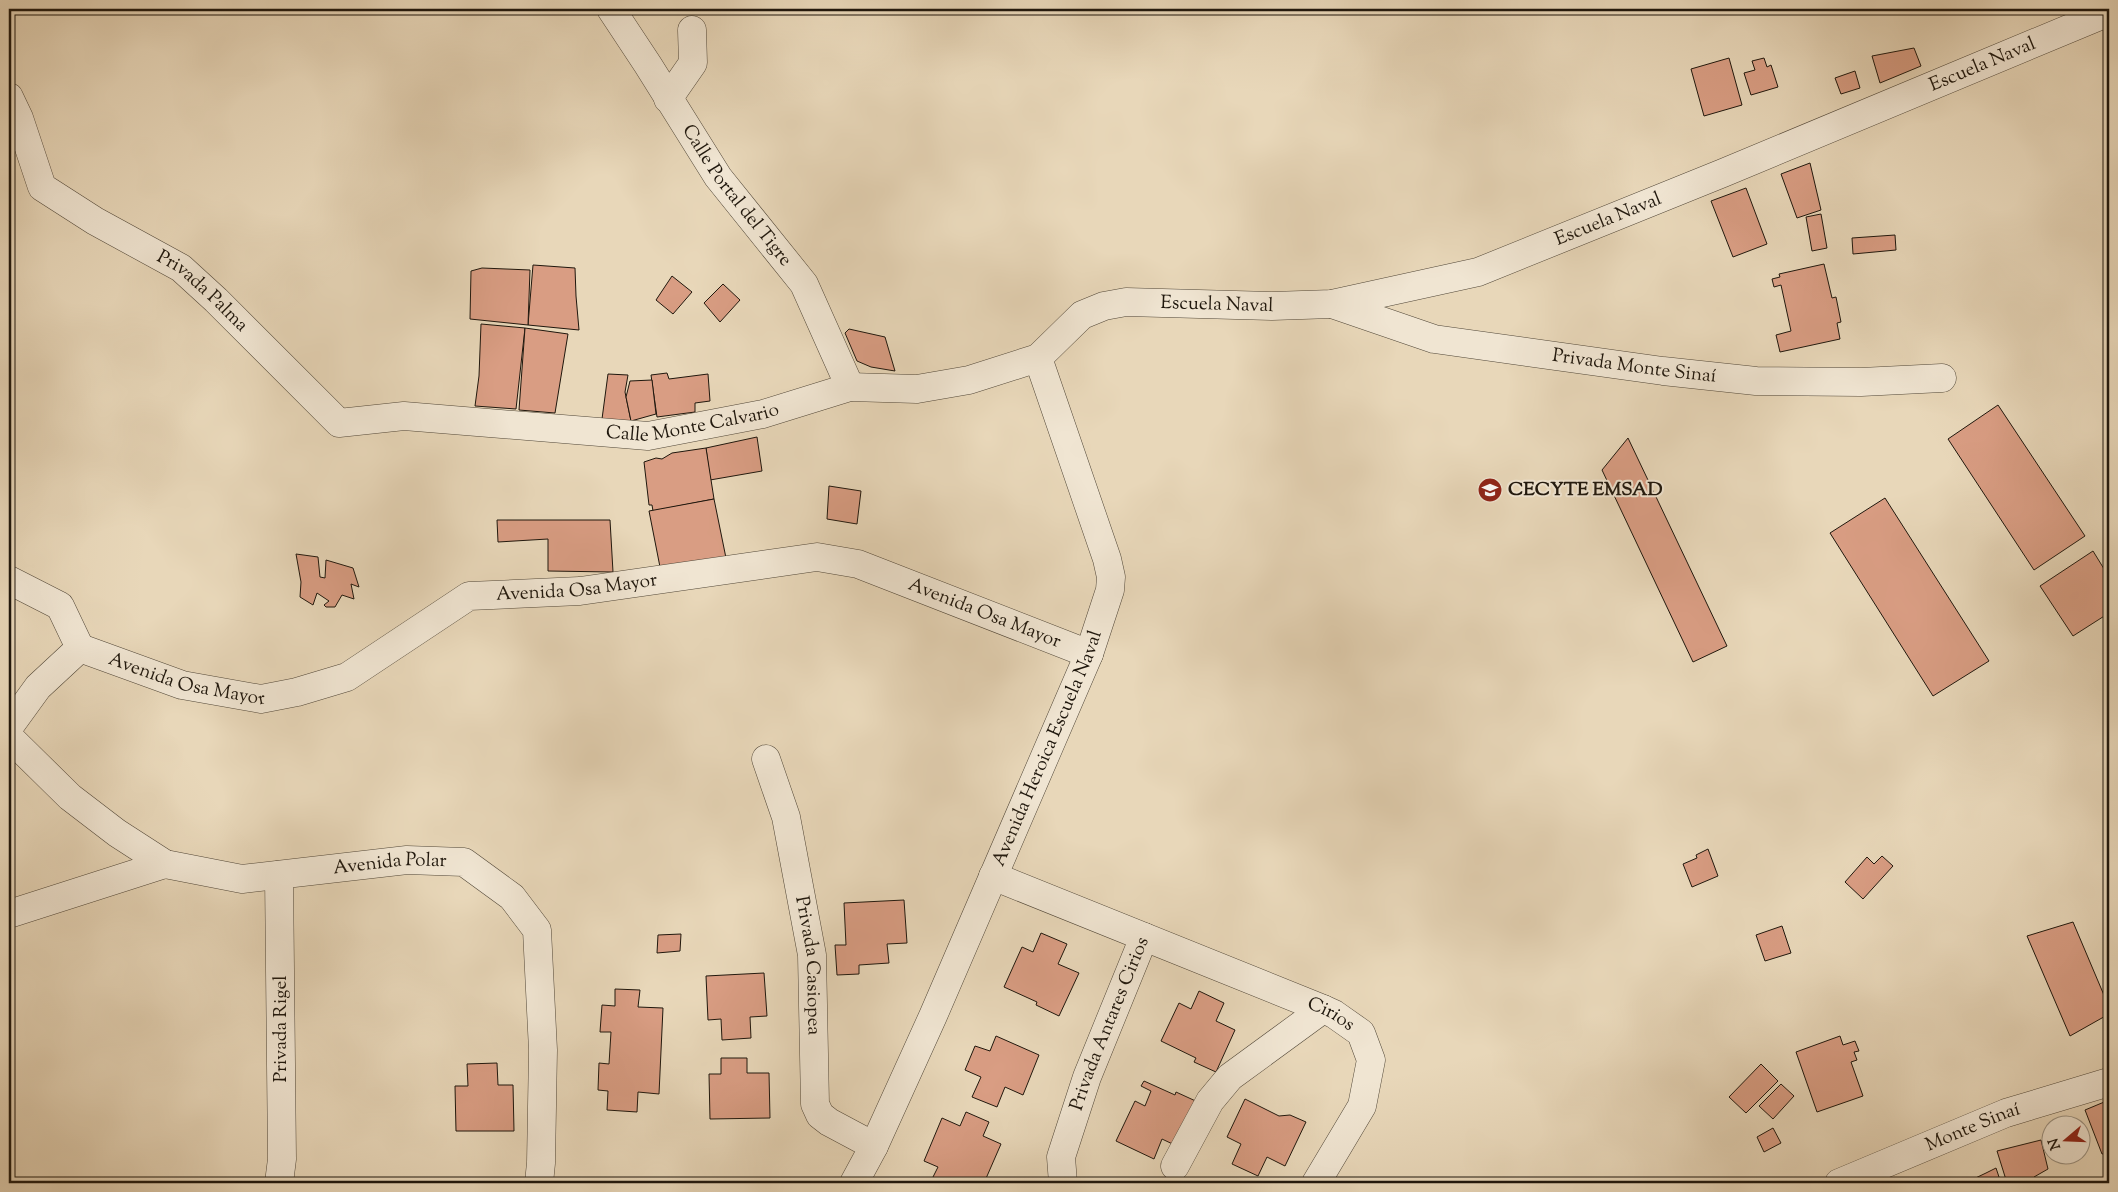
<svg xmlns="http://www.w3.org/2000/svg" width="2118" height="1192" font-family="'Sorts Mill Goudy',serif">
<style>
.building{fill:#d99d83;stroke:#1f170d}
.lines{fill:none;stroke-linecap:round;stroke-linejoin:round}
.minor-casing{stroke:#514738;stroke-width:29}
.minor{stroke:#f0e5d2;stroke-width:28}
.labels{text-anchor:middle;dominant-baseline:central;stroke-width:4;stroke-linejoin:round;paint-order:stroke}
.street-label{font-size:19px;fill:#1f170d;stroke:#f0e5d2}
.poi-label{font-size:19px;font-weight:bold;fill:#1f170d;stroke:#f0e5d2;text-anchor:start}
</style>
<rect width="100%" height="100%" fill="#e8d7b9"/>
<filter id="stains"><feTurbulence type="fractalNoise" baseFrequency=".004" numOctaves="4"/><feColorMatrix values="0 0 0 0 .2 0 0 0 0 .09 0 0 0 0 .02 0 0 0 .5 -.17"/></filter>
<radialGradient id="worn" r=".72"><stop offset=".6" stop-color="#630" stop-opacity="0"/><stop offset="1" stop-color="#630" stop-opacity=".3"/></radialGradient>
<!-- building -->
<g class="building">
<path d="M1914,48L1921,66L1880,83L1872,56Z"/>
<path d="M1729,58L1742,105L1704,116L1691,69Z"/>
<path d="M1764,58L1767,67L1771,65L1778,87L1751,95L1744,73L1755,70L1752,61Z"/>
<path d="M1855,71L1860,88L1841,94L1835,78Z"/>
<path d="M1810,163L1821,210L1797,218L1781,174Z"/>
<path d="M1746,188L1767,244L1733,257L1711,201Z"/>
<path d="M1821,214L1827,248L1812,251L1806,217Z"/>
<path d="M1895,235L1896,250L1853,254L1852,238Z"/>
<path d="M1824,264L1832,298L1836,297L1841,322L1837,323L1840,339L1780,352L1776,335L1791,331L1781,285L1774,287L1772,279L1780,277L1779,274Z"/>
<path d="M533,265L575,268L576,296L579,330L528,325Z"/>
<path d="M482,268L530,270L528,325L470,319L471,271Z"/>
<path d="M672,276L692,292L673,314L656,300Z"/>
<path d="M723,284L740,300L720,322L704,303Z"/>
<path d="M481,324L525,328L516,409L475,406L479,376Z"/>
<path d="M525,328L568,334L555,413L519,410Z"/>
<path d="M849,329L885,337L895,371L871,367L857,361L845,333Z"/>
<path d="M667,373L669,379L708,374L710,401L695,403V412L657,417L651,375Z"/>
<path d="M608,374L628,375L625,392L631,421L602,419Z"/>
<path d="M652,380L656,414L631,421L626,397L630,381Z"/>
<path d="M1998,405L2085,536L2034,570L1948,439Z"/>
<path d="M757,437L762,471L710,480L706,448Z"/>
<path d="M1628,438L1727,646L1693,662L1602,470Z"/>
<path d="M706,448L714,499L653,511L652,505H649L644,462L656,458L662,459L672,453Z"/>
<path d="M829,486L861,491L857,524L827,519Z"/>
<path d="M1885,498L1989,661L1933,696L1830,533Z"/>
<path d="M714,499L726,558L660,567L649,511Z"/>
<path d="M497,520H610L613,572L548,571V539L498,542Z"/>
<path d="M2093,551L2109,577V613L2073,636L2040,586Z"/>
<path d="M296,554L318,557L320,577L325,578L326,560L353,568L359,587L351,584L354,599L342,595L335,607H326L324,605L329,601L317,593L313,605L300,597L301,582Z"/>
<path d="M1708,849L1718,876L1692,887L1683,864L1697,858L1696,855Z"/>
<path d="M1882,856L1893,866L1863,899L1845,882L1867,857L1874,864Z"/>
<path d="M904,900L907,943L887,944L889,963L859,965V974L837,975L835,945H846L844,903Z"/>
<path d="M2073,922L2109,1007V1014L2070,1036L2027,936Z"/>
<path d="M1782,926L1791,953L1765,961L1756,935Z"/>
<path d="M1041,933L1067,944L1058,964L1079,973L1059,1016L1036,1005L1037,1002L1004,987L1022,947L1033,952Z"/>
<path d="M681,934L680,951L657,953L658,935Z"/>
<path d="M764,973L767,1016L750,1017L751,1038L722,1040L721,1019L708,1020L706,976Z"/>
<path d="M615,989L640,990L638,1007L663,1008L659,1094L638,1092L637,1112L607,1110L608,1091L598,1090L599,1063L609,1064L611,1032H600L602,1005L615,1006Z"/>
<path d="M1199,991L1224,1003L1216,1021L1235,1030L1216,1072L1194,1062L1196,1058L1161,1041L1179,1003L1191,1009Z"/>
<path d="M996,1036L1039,1055L1023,1095L1005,1087L997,1107L972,1097L981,1077L965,1070L975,1046L990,1051Z"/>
<path d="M1840,1036L1843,1045L1855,1041L1859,1051L1854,1052L1857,1060L1851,1062L1863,1096L1817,1112L1796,1052Z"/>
<path d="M721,1058H747V1073H769L770,1118L710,1119L709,1074H721Z"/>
<path d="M497,1063L498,1085H513L514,1131H456L455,1086H468L467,1064Z"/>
<path d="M1761,1064L1778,1081L1746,1113L1729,1097Z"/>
<path d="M1144,1081L1175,1095L1176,1092L1200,1103L1179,1147L1162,1139L1154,1159L1116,1141L1135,1101L1145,1106L1151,1091L1141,1086Z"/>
<path d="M1781,1084L1794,1096L1773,1119L1759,1106Z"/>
<path d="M1245,1099L1279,1116L1290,1115L1306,1122L1285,1166L1267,1157L1258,1176L1232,1164L1241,1144L1227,1137Z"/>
<path d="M2109,1100V1153L2102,1154L2085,1110Z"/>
<path d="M966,1112L989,1122L983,1136L1001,1144L984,1183H976L964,1178L962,1183H930L938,1167L924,1161L942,1118L960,1126Z"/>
<path d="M1773,1128L1781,1143L1764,1152L1757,1137Z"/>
<path d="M2041,1140L2048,1169L2034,1177L2036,1183H2007L1997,1151Z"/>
<path d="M1996,1168L2001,1183H1965L1986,1173Z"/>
</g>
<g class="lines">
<defs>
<g id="minor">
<path id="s1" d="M611,9L648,65L718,177L804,284L850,387"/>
<path id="s2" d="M9,97L19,118L42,187L95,221L181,268L216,300L339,423L404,416L648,436L763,414L850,387L917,389L969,380L1038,358"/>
<path d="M668,99L693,63L692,30"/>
<path id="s3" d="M1332,304L1434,339L1663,371L1756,381L1861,382L1942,378"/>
<path d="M9,580L60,606L80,648"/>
<path id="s4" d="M80,648L182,685L261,699L297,692L347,677L469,596L580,591L817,557L858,564L1089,654"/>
<path d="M9,727L38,687L80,648"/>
<path id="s5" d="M9,737L70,797L117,833L165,864L242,879L407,860L464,862L512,897L537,930L543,1050L541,1163L539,1183"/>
<path id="s6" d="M766,759L786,817L812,955L815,1104L820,1115L829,1122L874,1146"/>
<path id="s7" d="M993,876L1323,1009L1334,1014L1361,1033L1371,1060L1362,1106L1316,1183"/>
<path d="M9,914L165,864"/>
<path d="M1175,1166L1210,1101L1230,1077L1323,1009"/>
<path d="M279,1183L282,1159L279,875"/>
<path id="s8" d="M854,1183L874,1146L933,1016L1089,654L1110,590L1111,577L1107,559L1038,358L1082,315L1104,306L1126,302L1272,306L1332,304L1478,272L1723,173L2109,12"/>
<path id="s9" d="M1063,1183L1061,1157L1087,1077L1144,937"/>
<path id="s10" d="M1839,1183L2006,1113L2109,1082"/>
</g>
</defs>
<!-- minor casing -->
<use href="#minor" class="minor-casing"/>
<!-- minor -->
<use href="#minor" class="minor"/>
</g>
<!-- icons -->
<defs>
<symbol id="school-disc" viewBox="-11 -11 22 22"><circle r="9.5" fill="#8f2418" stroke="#f0e5d2"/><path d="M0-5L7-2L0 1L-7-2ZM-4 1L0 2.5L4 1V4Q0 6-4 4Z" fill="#fff"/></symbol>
</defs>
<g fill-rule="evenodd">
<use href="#school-disc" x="1476" y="476" width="28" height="28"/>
</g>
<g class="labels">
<!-- street labels -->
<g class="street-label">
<text stroke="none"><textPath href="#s8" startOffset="1899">Escuela Naval</textPath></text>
<text stroke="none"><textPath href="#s1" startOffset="225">Calle Portal del Tigre</textPath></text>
<text stroke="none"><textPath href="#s8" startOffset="1494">Escuela Naval</textPath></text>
<text stroke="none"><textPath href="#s2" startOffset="288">Privada Palma</textPath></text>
<text stroke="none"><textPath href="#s8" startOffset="1089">Escuela Naval</textPath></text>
<text stroke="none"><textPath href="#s3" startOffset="310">Privada Monte Sinaí</textPath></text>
<text stroke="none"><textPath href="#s2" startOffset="834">Calle Monte Calvario</textPath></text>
<text stroke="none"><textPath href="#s4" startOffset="532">Avenida Osa Mayor</textPath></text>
<text stroke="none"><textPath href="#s4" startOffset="952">Avenida Osa Mayor</textPath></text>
<text stroke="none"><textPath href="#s4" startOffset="112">Avenida Osa Mayor</textPath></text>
<text stroke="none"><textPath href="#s8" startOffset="476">Avenida Heroica Escuela Naval</textPath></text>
<text stroke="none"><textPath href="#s5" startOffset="429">Avenida Polar</textPath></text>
<text stroke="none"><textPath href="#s6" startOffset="212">Privada Casiopea</textPath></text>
<text stroke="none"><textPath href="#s7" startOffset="365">Cirios</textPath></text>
<text stroke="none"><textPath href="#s9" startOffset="168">Privada Antares Cirios</textPath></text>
<text transform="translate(281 1029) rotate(-90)">Privada Rigel</text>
<text stroke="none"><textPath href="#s10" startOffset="145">Monte Sinaí</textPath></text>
</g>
<!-- poi labels -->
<g class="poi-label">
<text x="1508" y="490">CECYTE EMSAD</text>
</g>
</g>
<!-- margin -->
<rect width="2118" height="1192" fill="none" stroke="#e8d7b9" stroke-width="30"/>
<rect x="10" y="10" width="2098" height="1172" fill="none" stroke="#1f170d" stroke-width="2.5"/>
<rect x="15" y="15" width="2088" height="1162" fill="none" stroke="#1f170d"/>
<!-- north arrow -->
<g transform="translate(2066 1140) rotate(251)"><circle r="24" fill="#f0e5d2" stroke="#9c9383"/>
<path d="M0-4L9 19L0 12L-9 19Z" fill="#8f2418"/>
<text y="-8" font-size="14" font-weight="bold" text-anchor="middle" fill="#1f170d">N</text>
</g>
<rect width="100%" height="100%" filter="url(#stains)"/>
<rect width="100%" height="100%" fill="url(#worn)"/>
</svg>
